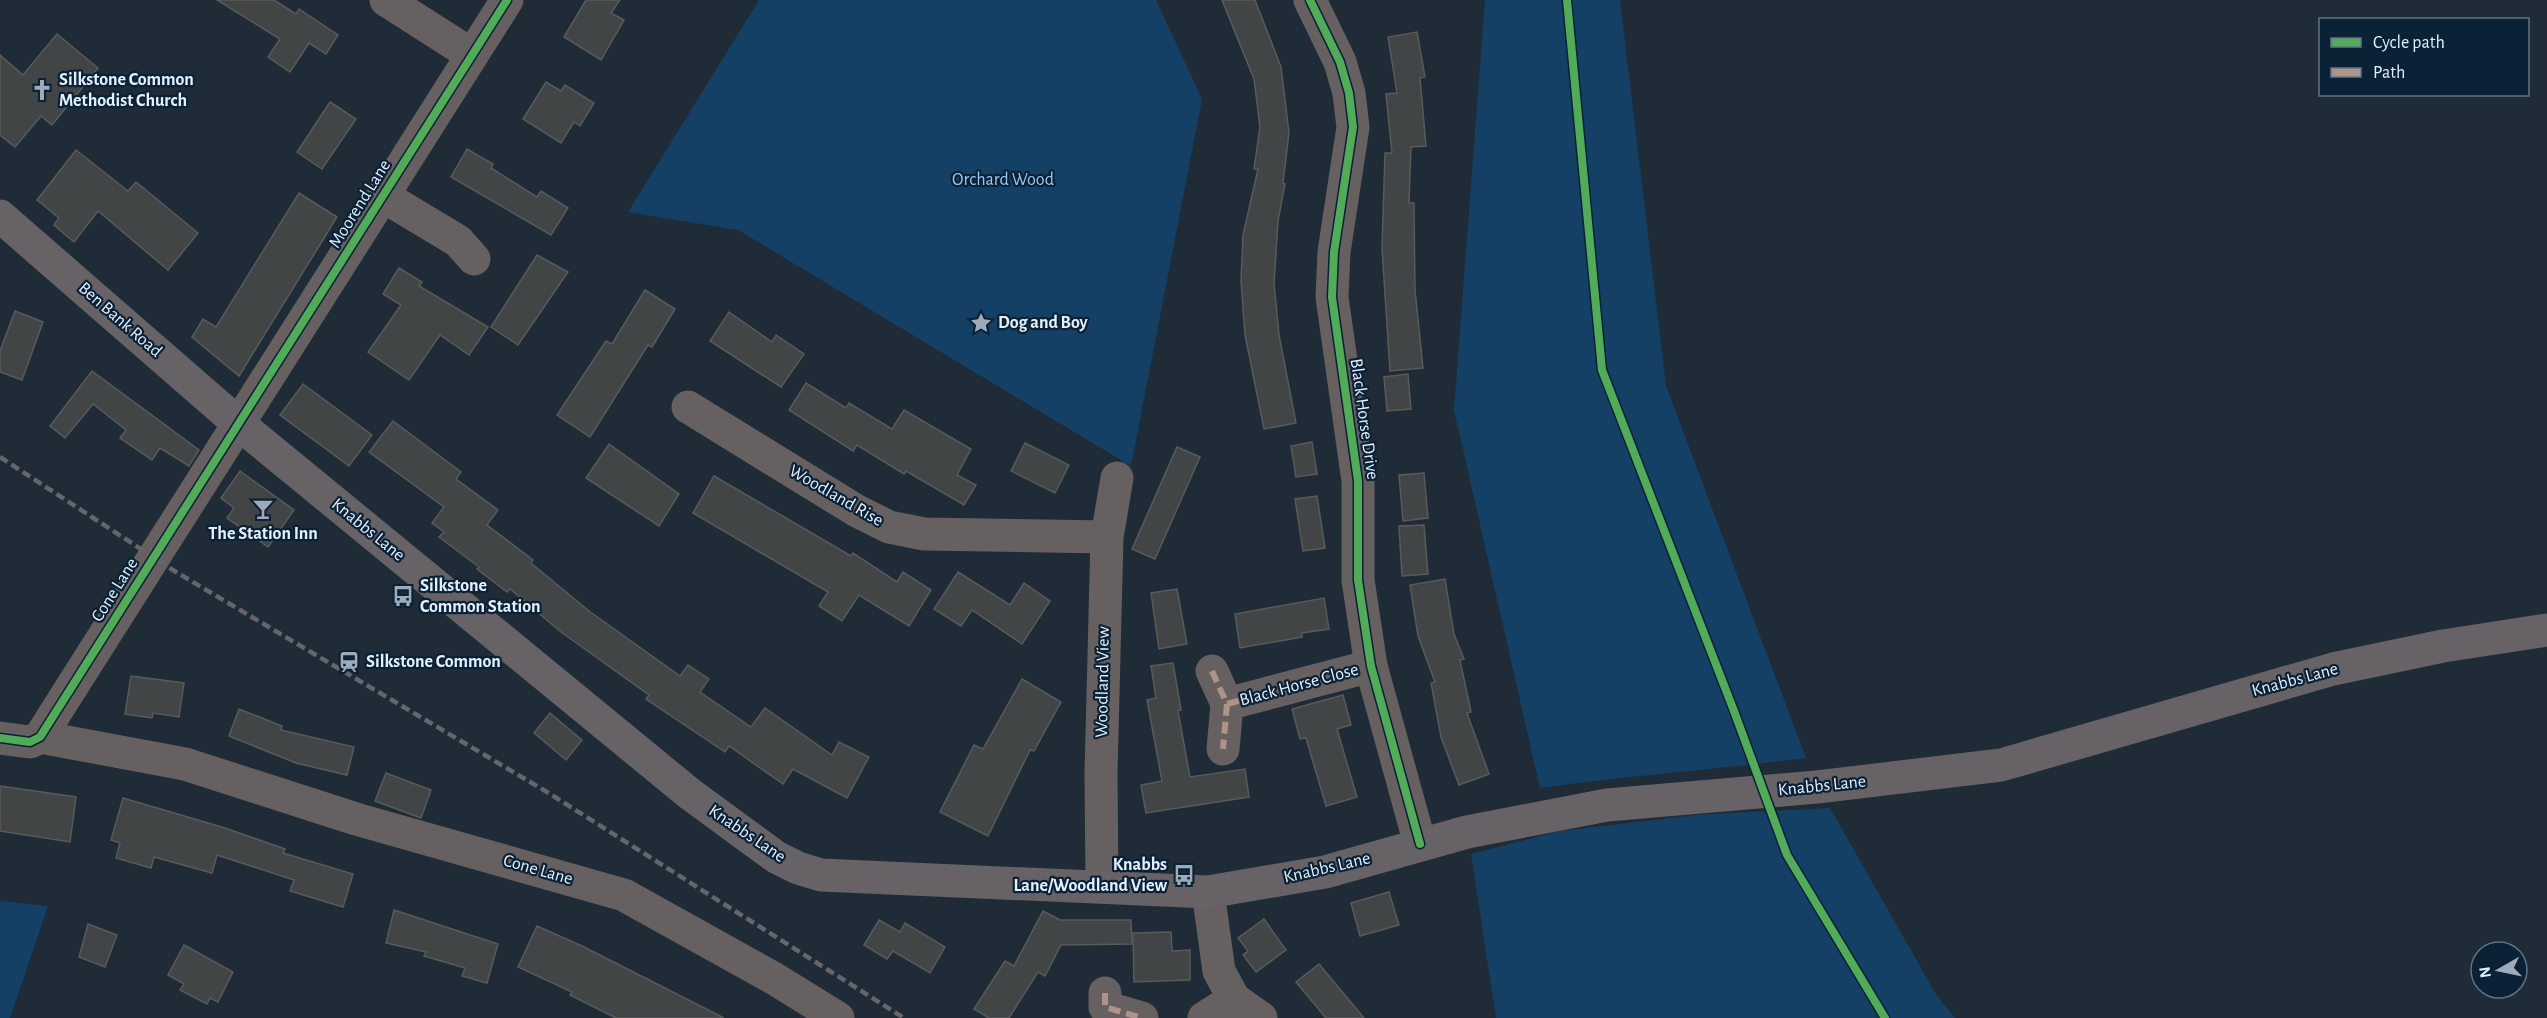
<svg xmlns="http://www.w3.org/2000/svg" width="2547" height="1018" font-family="'Alegreya Sans',sans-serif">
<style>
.green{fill:#154065}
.building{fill:#424546;stroke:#595a5a;stroke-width:1.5}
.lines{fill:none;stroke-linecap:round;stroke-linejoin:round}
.minor{stroke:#666060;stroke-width:33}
.tertiary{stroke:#666060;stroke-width:33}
.secondary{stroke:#666265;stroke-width:33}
.rail{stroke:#65666a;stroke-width:4.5;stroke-dasharray:9 4.5;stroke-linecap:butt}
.quiet{stroke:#af9288;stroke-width:6;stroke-dasharray:12 6;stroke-linecap:butt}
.cycleway-casing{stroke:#0b2135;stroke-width:11}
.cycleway{stroke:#51ab58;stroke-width:8}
.labels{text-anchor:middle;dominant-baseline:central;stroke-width:4.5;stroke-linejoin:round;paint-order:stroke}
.poi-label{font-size:18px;font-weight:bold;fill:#e3f0fe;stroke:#0b2135;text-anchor:start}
.park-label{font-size:18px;fill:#99c7f6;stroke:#0b2135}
.street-label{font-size:18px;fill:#e3f0fe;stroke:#0b2135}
</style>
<rect width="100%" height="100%" fill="#1f2b36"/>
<!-- green -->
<g class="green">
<path d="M759,0H1156L1202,99L1131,466L738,230L628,212Z"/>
<path d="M1485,0H1620L1666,386L1806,758C1717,770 1629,775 1540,788L1454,410Z"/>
<path d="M1830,808L1937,996L1955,1018H1496L1471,854L1560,831L1696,815Z"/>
<path d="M0,901L48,906L10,1018H0Z"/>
</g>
<!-- building -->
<g class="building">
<path d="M217,0H274L296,14L299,9L338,35L326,54L309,43L290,72L268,57L280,39Z"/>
<path d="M586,0H620L611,13L624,20L601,60L564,37Z"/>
<path d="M1222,0H1255L1281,67L1289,133L1283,183L1285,184L1278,221L1274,283L1279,335L1296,423L1264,429L1245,335L1241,281L1243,235L1258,169H1254L1260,127L1254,79Z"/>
<path d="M1417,32L1425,77L1420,78L1426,146L1411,147L1409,203H1414L1415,290L1423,368L1390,371L1382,248L1385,153H1392L1386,94L1397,93L1388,37Z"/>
<path d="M57,34L98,68L52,125L41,116L15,147L0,135V55L23,75Z"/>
<path d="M546,82L561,91L565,85L594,103L580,126L574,122L561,143L523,119Z"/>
<path d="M330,102L356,119L322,169L297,152Z"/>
<path d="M467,149L493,164L491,168L537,197L541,191L568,208L551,235L451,177Z"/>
<path d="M76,150L128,191L136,182L198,233L168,270L98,211L74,242L54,225L59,218L37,200Z"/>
<path d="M299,193L337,217L239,376L192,337L203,319L216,327Z"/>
<path d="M537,255L568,272L518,345L491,327Z"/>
<path d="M399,268L422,282L419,286L488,327L469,355L440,335L409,380L368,352L401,305L383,294Z"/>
<path d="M645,290L675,309L652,347L648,345L590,437L557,415L606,341L612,344Z"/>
<path d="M15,311L43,322L22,380L0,372V351Z"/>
<path d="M729,312L772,342L776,335L804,354L781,387L710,341Z"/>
<path d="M92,371L199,450L189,466L160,448L152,460L120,438L126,430L93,404L65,438L50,426Z"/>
<path d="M1408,374L1411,409L1387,411L1384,377Z"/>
<path d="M806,383L846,408L849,403L892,429L904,410L971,449L957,475L976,485L964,505L906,471L904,474L857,445L853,451L789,410Z"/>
<path d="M303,384L372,435L349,466L280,415Z"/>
<path d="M393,421L461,472L456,479L498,510L487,525L533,560L531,563L589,611L680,676L688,665L709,679L700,692L751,727L765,708L832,755L839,742L869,757L847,798L793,769L783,784L729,746L725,752L646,699L649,695L561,632L510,589L507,592L477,569L479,567L439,537L444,532L432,523L444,507L369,452Z"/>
<path d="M1312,442L1317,474L1296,477L1291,446Z"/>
<path d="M1025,443L1069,465L1055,493L1011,471Z"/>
<path d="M609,444L679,494L659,526L586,478Z"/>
<path d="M1177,447L1200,457L1155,559L1132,549Z"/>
<path d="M240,471L294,510L268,547L227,518L234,508L221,498Z"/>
<path d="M1424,473L1428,518L1403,521L1399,475Z"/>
<path d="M714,476L851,556L853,553L897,582L903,572L931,590L909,626L859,595L842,621L819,606L828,592L693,513Z"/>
<path d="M1317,496L1325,548L1303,551L1295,499Z"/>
<path d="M1424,525L1428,574L1402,576L1399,526Z"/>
<path d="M958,572L1010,605L1024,583L1050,601L1022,644L972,610L961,626L934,609Z"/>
<path d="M1445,579L1454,634L1464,659L1460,660L1471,712L1467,713L1489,774L1459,785L1441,737L1431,683L1435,682L1418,636L1410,585Z"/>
<path d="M1177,589L1187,644L1159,649L1151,593Z"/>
<path d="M1324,598L1329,629L1302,633V637L1240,648L1235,614Z"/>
<path d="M1173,663L1181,710L1178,711L1190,777L1245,769L1249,797L1146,813L1141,785L1162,781L1147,700L1156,698L1151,666Z"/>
<path d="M131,676L184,683L179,717L153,713L152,718L125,714Z"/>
<path d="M1022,679L1061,702L1034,751L1030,750L988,836L940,812L974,745L983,749Z"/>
<path d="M1343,695L1351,725L1337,729L1357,797L1326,806L1306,738L1300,739L1292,709Z"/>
<path d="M239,709L282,726L281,730L354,747L347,775L296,763L229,736Z"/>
<path d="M550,713L582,740L566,760L534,733Z"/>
<path d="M386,773L431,790L421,818L375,801Z"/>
<path d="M0,786L76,797L70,842L0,831Z"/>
<path d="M123,798L225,828L285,849L283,853L353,874L343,907L290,891L294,880L217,855L212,873L154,857L151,868L116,858L120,843L111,840Z"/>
<path d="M1389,892L1399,925L1360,936L1351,903Z"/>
<path d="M394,910L498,944L487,983L462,976L465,968L424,956L426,952L386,943Z"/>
<path d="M1043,911L1060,920H1131L1132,944L1061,945L1045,976L1038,972L1009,1018H989L974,1009L1005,961L1014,966Z"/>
<path d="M1264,919L1286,950L1256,972L1243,955L1248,951L1238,938Z"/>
<path d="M879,920L900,932L905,923L945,947L930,973L893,951L887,959L864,945Z"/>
<path d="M88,924L117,935L105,967L79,957Z"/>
<path d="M537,926L582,946L724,1018H616L570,995L572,992L518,967Z"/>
<path d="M1171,932L1172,951L1190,950V980L1134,982L1133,933Z"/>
<path d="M184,945L233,972L218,1002L210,998L207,1004L180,990L184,984L168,975Z"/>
<path d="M1319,964L1364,1018H1326L1296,982Z"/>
</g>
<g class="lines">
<!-- minor -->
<g class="minor">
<path d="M386,0L472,55"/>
<path d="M1310,0L1340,62L1349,93L1353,127L1334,252L1332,297L1358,481V580L1371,666L1420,844"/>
<path d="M383,196L458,241L474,259"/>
<path d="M688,407L857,511L889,527L924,534L1107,537"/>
<path d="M1212,671L1227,704L1223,749"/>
<path d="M1227,704L1371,666"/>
<path d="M40,737L185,764L356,819L624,895L775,979L838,1018"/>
<path d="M1102,886L1101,773L1107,537L1117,478"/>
<path d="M1208,892L1219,971L1234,999L1261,1018"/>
<path d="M1105,993V1007L1142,1018"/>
<path d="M1204,1018L1234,999"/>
</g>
<!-- tertiary -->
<path class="tertiary" d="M0,738L30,742L40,737L507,0"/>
<!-- secondary -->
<path class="secondary" d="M0,216L239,424L690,794L776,857L798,868L821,875L1208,892L1325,872L1467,832L1607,805L1817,787L2001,765L2333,669L2443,646L2547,630"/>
<!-- rail -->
<path class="rail" d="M0,457L176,572L547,792L904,1018"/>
<!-- quiet -->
<g class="quiet">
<path d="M1212,671L1227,704L1223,749"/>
<path d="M1227,704L1332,676"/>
<path d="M1105,993V1007L1142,1018"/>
</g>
<defs>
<g id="cycleway">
<path d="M1310,0L1340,62L1349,93L1353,127L1334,252L1332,297L1358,481V580L1371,666L1420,844"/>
<path d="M1567,0L1602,370L1734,711L1787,855L1885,1018"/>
<path d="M0,738L30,742L40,737L507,0"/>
</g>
</defs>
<!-- cycleway casing -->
<use href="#cycleway" class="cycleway-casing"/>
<!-- cycleway -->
<use href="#cycleway" class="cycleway"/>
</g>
<!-- icons -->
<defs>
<symbol id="church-bare" viewBox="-9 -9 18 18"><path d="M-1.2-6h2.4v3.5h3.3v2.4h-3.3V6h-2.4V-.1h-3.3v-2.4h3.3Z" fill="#9eabb8" stroke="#0b2135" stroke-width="2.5" paint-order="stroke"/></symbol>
<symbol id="sight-bare" viewBox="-9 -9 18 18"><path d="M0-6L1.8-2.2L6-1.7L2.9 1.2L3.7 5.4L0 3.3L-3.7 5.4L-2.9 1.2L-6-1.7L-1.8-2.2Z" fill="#9eabb8" stroke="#0b2135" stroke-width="2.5" paint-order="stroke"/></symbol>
<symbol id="bar-bare" viewBox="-9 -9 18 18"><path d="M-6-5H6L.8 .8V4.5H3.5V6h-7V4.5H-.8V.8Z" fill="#9eabb8" stroke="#0b2135" stroke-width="2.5" paint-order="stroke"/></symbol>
<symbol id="bus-bare" viewBox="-9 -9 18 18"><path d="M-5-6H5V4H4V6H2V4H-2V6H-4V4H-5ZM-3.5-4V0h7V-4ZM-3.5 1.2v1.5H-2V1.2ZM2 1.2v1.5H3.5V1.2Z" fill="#9eabb8" stroke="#0b2135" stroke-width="2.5" paint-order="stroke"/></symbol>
<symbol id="station-bare" viewBox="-9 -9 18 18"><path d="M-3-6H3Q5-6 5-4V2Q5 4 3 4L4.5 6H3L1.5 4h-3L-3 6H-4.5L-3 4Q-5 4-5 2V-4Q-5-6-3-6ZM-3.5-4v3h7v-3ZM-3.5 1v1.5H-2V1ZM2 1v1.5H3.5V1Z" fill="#9eabb8" stroke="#0b2135" stroke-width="2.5" paint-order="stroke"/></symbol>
</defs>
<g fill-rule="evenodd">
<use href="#church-bare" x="27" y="75" width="30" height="30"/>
<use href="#sight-bare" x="966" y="308" width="30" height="30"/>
<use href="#bar-bare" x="248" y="494" width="30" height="30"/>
<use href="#bus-bare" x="388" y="581" width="30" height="30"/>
<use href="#station-bare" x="334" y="647" width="30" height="30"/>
<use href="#bus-bare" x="1169" y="860" width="30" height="30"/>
</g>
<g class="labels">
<!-- poi labels -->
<g class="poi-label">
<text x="59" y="80">Silkstone Common<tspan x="59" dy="21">Methodist Church</tspan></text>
<text x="998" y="323">Dog and Boy</text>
<text x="263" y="534" text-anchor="middle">The Station Inn</text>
<text x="420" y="586">Silkstone<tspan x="420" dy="21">Common Station</tspan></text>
<text x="366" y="662">Silkstone Common</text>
<text x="1167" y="865" text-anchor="end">Knabbs<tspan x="1167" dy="21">Lane/Woodland View</tspan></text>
</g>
<!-- park labels -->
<g class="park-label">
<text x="1003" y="180">Orchard Wood</text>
</g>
<!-- street labels -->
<g class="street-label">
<text transform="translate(360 204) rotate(-58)">Moorend Lane</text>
<text transform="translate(120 320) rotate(41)">Ben Bank Road</text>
<text transform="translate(1364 419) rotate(82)">Black Horse Drive</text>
<text transform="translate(836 496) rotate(30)">Woodland Rise</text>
<text transform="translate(368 530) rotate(39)">Knabbs Lane</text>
<text transform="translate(115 590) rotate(-58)">Cone Lane</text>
<text transform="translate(2295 680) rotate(-15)">Knabbs Lane</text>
<text transform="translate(1103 682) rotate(-89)">Woodland View</text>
<text transform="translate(1299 685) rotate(-15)">Black Horse Close</text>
<text transform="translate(1822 786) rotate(-6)">Knabbs Lane</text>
<text transform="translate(747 834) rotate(34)">Knabbs Lane</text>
<text transform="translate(1327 868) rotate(-13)">Knabbs Lane</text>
<text transform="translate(538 870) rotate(16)">Cone Lane</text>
</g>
</g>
<!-- legend -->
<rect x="2319" y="18" width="210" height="78" fill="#0b2135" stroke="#617485" stroke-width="1.5"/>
<rect x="2331" y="38" width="30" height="9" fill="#51ab58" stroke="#617485" stroke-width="1.5"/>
<text x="2373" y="48" font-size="18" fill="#e3f0fe">Cycle path</text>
<rect x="2331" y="68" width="30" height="9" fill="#af9288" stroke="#617485" stroke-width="1.5"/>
<text x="2373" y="78" font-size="18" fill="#e3f0fe">Path</text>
<!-- north arrow -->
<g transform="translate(2499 970) rotate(261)"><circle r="28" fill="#0b2135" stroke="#617485" stroke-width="1.5"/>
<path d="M0-4.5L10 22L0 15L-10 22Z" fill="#9eabb8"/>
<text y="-9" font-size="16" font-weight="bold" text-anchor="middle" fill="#e3f0fe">N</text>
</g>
</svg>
